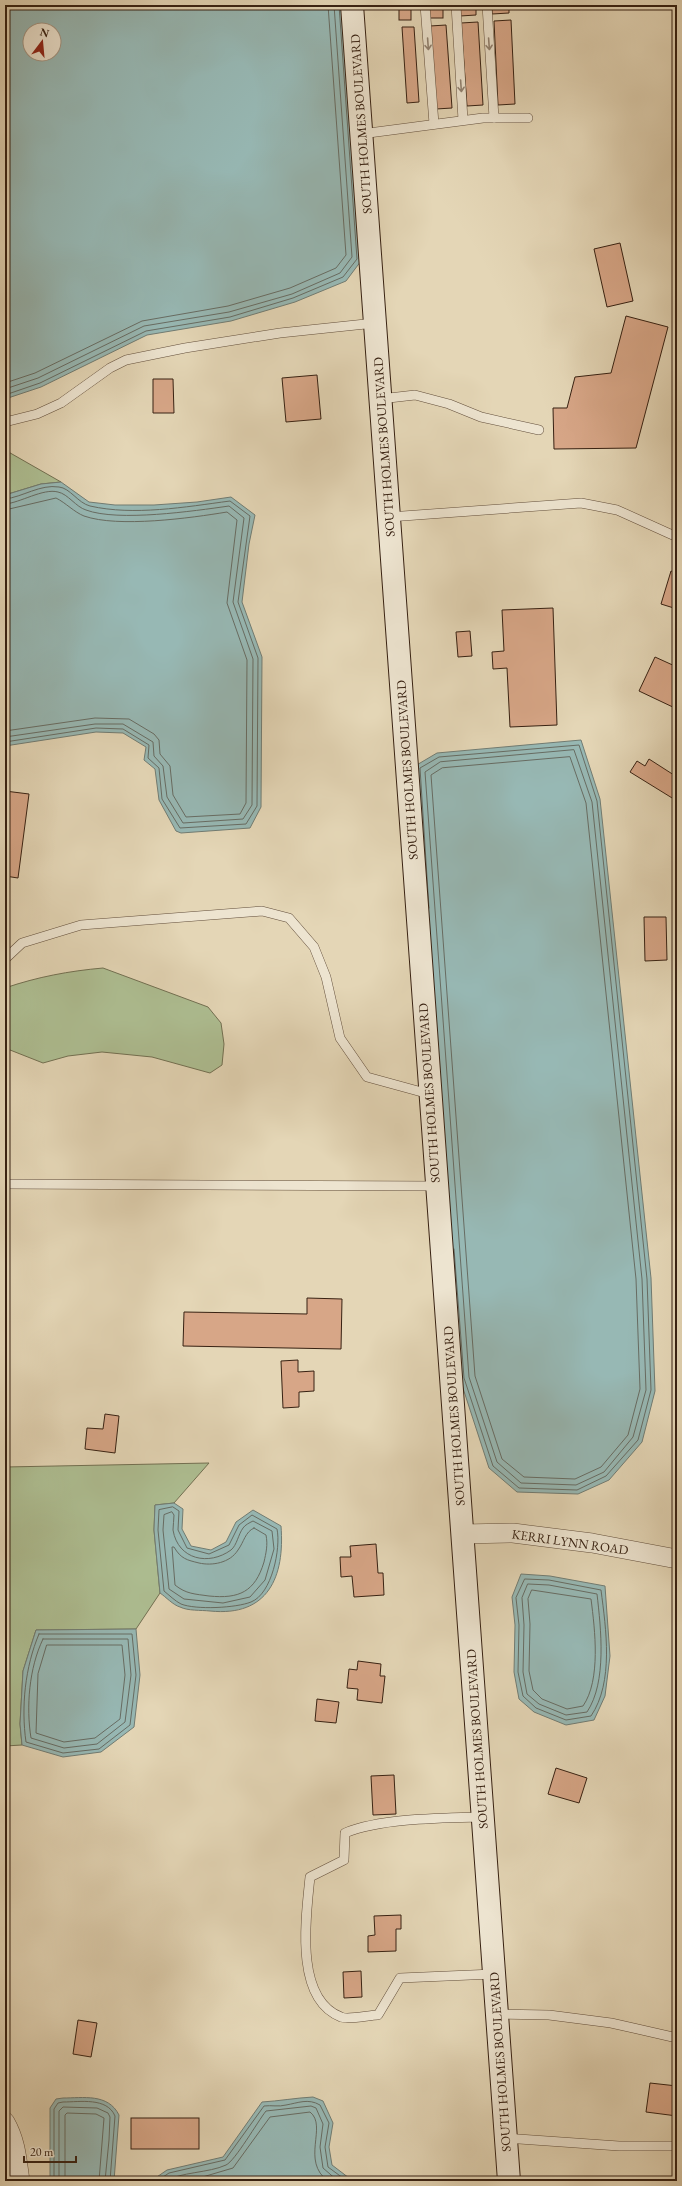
<svg xmlns="http://www.w3.org/2000/svg" width="682" height="2186" font-family="'EB Garamond',serif">
<style>
.green{fill:#aebf93;stroke:#727052}
.water{fill:#97b8b4;stroke:#717c73;fill-rule:evenodd}
.lines{fill:none;stroke-linecap:round;stroke-linejoin:round}
.shore{stroke:#676c63;stroke-width:1}
.building{fill:#d7a687;stroke:#372112}
.lane-casing{stroke:#624e3b;stroke-width:10}
.street-casing{stroke:#624e3b;stroke-width:20}
.secondary-casing{stroke:#372112;stroke-width:24}
.lane{stroke:#ede4d0;stroke-width:9}
.street{stroke:#ede4d0;stroke-width:19}
.secondary{stroke:#ede4d0;stroke-width:22}
.oneway{stroke:#928271}
.labels{text-anchor:middle;dominant-baseline:central;stroke-width:3;stroke-linejoin:round;paint-order:stroke}
.street-label{font-size:13px;fill:#372112;stroke:#ede4d0}
</style>
<rect width="100%" height="100%" fill="#e4d6b6"/>
<filter id="stains"><feTurbulence type="fractalNoise" baseFrequency=".005" numOctaves="4"/><feColorMatrix values="0 0 0 0 .2 0 0 0 0 .09 0 0 0 0 .02 0 0 0 .5 -.17"/></filter>
<radialGradient id="worn" r=".72"><stop offset=".6" stop-color="#630" stop-opacity="0"/><stop offset="1" stop-color="#630" stop-opacity=".3"/></radialGradient>
<!-- green -->
<g class="green">
<path d="M5,450L61,482L41,484L5,495Z"/>
<path d="M103,968L208,1007L221,1023L224,1044L222,1065L210,1073L152,1057L102,1052L68,1056L43,1063L5,1048V988C37,977 69,971 103,968Z"/>
<path d="M209,1463L174,1503L155,1505L154,1530L160,1593L136,1629L36,1630L23,1671L20,1724L22,1745L5,1746V1467Z"/>
</g>
<!-- water -->
<g class="water">
<path d="M5,5H343L361,261L346,281L295,302L231,321L147,335L41,387L5,399ZM30,30H54V54H30Z"/>
<path d="M61,482L89,502L115,505H154L197,502L231,497L255,515L249,544L242,602L262,657L261,807L250,828L181,833L176,831L159,800L155,769L144,760L146,747L123,733L96,732L5,746V495L41,484Z"/>
<path d="M581,740L600,799L651,1278L655,1391L642,1442L609,1480L578,1494L517,1492L489,1468L460,1379L415,766L437,753Z"/>
<path d="M174,1503L183,1509L182,1529L191,1546L211,1550L226,1542L236,1522L253,1510L281,1526C285,1577 268,1617 210,1611C201,1610 188,1611 180,1607C173,1605 166,1597 160,1593L154,1530L155,1505Z"/>
<path d="M521,1574L550,1576L605,1586L610,1656L605,1696L594,1720L566,1725L534,1712L519,1699L514,1672L515,1625L512,1597Z"/>
<path d="M136,1629L140,1675L134,1727L101,1752L63,1757L22,1745L20,1724L23,1671L36,1630Z"/>
<path d="M313,2097L323,2101L333,2123L329,2147L332,2165L353,2181H151L167,2170L223,2157L262,2102C279,2101 295,2098 313,2097Z"/>
<path d="M63,2098C83,2098 108,2093 119,2115L114,2181H50V2108L56,2099Z"/>
</g>
<g class="lines">
<!-- shore -->
<g class="shore">
<path d="M5,383L35,373L142,321L228,306L290,288L336,268L346,255L328,5"/>
<path d="M5,389L38,378L144,326L229,312L292,294L340,273L352,257L334,5"/>
<path d="M5,395L40,383L146,331L230,317L293,298L343,277L357,259L339,5"/>
<path d="M5,499C23,497 40,484 59,487C70,488 78,503 90,506C134,516 185,507 230,501L250,516L238,602L258,658L257,806L246,824L180,828L162,799L159,768L148,758L149,745L123,729L96,728L5,742"/>
<path d="M5,504C20,503 43,488 58,492C68,494 76,507 86,510C118,522 194,511 229,506L244,518L233,602L253,659L252,805L243,819L183,823L167,797L163,766L154,756L153,742L123,724H95L5,737"/>
<path d="M5,510L56,498C66,503 74,512 84,516C118,528 191,518 227,512L237,520L227,603L247,660L246,803L240,814L186,817L173,795L170,766L160,754L159,740L154,734L129,719L95,718L5,731"/>
<path d="M574,750L592,802L642,1279L646,1390L633,1437L604,1472L576,1485L521,1483L497,1462L469,1377L425,772L440,762Z"/>
<path d="M570,757L586,803L636,1279L640,1389L628,1435L601,1467L575,1479L524,1477L502,1459L475,1376L431,775L442,768Z"/>
<path d="M429,908L420,768L439,757L579,745L597,801L647,1279L651,1390L638,1440L606,1476L577,1490L519,1488L493,1466L464,1378L454,1249"/>
<path d="M173,1507L179,1511L178,1530L187,1548L209,1554L229,1545L239,1525L252,1515L277,1529C281,1548 272,1594 251,1602C236,1608 196,1610 181,1604C175,1601 169,1595 164,1591L158,1530L159,1510Z"/>
<path d="M172,1512L174,1515C174,1520 173,1525 173,1530C178,1560 209,1566 231,1550C237,1545 238,1535 243,1528C245,1525 249,1523 253,1521L272,1531L274,1549L265,1580L250,1597L223,1603L184,1599L169,1589L163,1530L164,1515Z"/>
<path d="M254,1528L266,1535C268,1545 266,1553 264,1562C255,1592 239,1599 209,1596C195,1594 186,1594 175,1585L172,1547H174C181,1559 187,1560 199,1563C212,1566 230,1563 238,1550C244,1542 245,1532 254,1528Z"/>
<path d="M525,1579L549,1580L601,1590C606,1629 614,1682 591,1716L566,1720L536,1708L523,1696L518,1672L519,1625L516,1598Z"/>
<path d="M528,1584L549,1585L597,1594C601,1629 607,1682 587,1712L566,1715L539,1704L527,1694L523,1672L524,1625L522,1598Z"/>
<path d="M532,1590L591,1599C595,1630 601,1680 583,1706L567,1709L542,1699L533,1690L529,1671L530,1624L528,1599Z"/>
<path d="M39,1634H132L136,1675L130,1725L99,1749L63,1753L26,1742C21,1707 25,1667 39,1634Z"/>
<path d="M43,1639H128L131,1675L125,1722L97,1744L64,1748L31,1738C26,1707 29,1668 43,1639Z"/>
<path d="M47,1645H122L125,1675L120,1719L95,1738L64,1742L36,1733L38,1674Z"/>
<path d="M54,2181V2109L58,2103L63,2102C80,2102 107,2097 115,2116L110,2181"/>
<path d="M59,2181V2111L63,2107L97,2108L108,2113L110,2117L109,2140L105,2181"/>
<path d="M65,2181V2115L67,2113L96,2114L104,2118L99,2181"/>
<path d="M157,2181L169,2173L225,2160L264,2106C271,2105 279,2107 286,2105C298,2103 308,2098 320,2105L329,2123L325,2147L328,2167L347,2181"/>
<path d="M166,2181C180,2172 209,2173 226,2165C235,2161 258,2121 266,2111L311,2106L316,2108L323,2124L320,2147L323,2168L338,2181"/>
<path d="M189,2181L233,2168L270,2117L310,2112C328,2126 300,2161 328,2181"/>
</g>
</g>
<!-- building -->
<g class="building">
<rect x="399" y="5" width="12" height="15"/>
<rect x="427" y="5" width="16" height="13"/>
<path d="M459,5H476V15L460,16Z"/>
<path d="M492,5H509V13L492,14Z"/>
<path d="M511,20L515,104L498,105L494,21Z"/>
<path d="M478,22L483,105L467,106L461,23Z"/>
<path d="M446,25L452,108L436,109L430,26Z"/>
<path d="M402,27H414L419,102L407,103Z"/>
<path d="M620,243L633,301L607,307L594,249Z"/>
<path d="M626,316L668,327L636,448L554,449L553,408H567L575,377L611,373Z"/>
<path d="M317,375L321,419L286,422L282,378Z"/>
<path d="M153,379H173L174,413H153Z"/>
<path d="M671,571L677,573V609L661,604Z"/>
<path d="M553,608L557,725L510,727L507,668L493,669L492,652L504,651L502,610Z"/>
<path d="M470,631L472,656L458,657L456,632Z"/>
<path d="M655,657L677,667V709L639,691Z"/>
<path d="M649,759L677,777V801L630,772L637,761L645,766Z"/>
<path d="M5,791L29,794L18,878L5,876Z"/>
<path d="M644,917H666L667,960L645,961Z"/>
<path d="M307,1298L342,1299L341,1349L183,1346L184,1312L307,1314Z"/>
<path d="M298,1360V1372L314,1371V1391L299,1392V1407L283,1408L281,1361Z"/>
<path d="M105,1414L119,1416L115,1453L85,1449L87,1428L103,1429Z"/>
<path d="M376,1544L378,1573H383L384,1595L354,1597L352,1576L341,1577L340,1557H351L350,1546Z"/>
<path d="M358,1661L381,1664L380,1676H385L382,1703L357,1700L358,1689L347,1688L349,1669L357,1670Z"/>
<path d="M317,1699L339,1702L336,1723L315,1721Z"/>
<path d="M556,1768L587,1778L579,1803L548,1794Z"/>
<path d="M394,1775L396,1814L373,1815L371,1776Z"/>
<path d="M401,1915V1929H396V1951L368,1952V1936L375,1935L374,1916Z"/>
<path d="M361,1971L362,1997L344,1998L343,1972Z"/>
<path d="M78,2020L97,2023L91,2057L73,2054Z"/>
<path d="M650,2083L677,2086V2116L646,2112Z"/>
<rect x="131" y="2118" width="68" height="31"/>
</g>
<g class="lines">
<defs>
<g id="lane">
<path d="M425,5L434,124"/>
<path d="M456,5L463,120"/>
<path d="M487,5L494,118"/>
<path d="M361,134L483,118H528"/>
<path d="M380,399L415,395L449,404L481,417L539,430"/>
<path d="M5,422L37,414L61,403L110,368L126,360L185,348L280,333L375,323"/>
<path d="M389,517L581,503L617,510L677,537"/>
<path d="M5,959L22,943L81,925L262,911L289,918L314,947L326,977L340,1038L367,1077L429,1094"/>
<path d="M5,1184L436,1186"/>
<path d="M483,1817C443,1818 381,1818 345,1833L344,1860L310,1877C306,1917 294,1999 341,2017C348,2020 370,2015 378,2015L400,1978L494,1974"/>
<path d="M497,2014L549,2015L611,2023L677,2038"/>
<path d="M506,2138L619,2146H677"/>
</g>
<g id="street">
<path d="M463,1534L513,1533L592,1543L677,1559"/>
<path d="M5,2122C16,2141 17,2160 20,2181"/>
</g>
<path id="secondary" d="M352,5L509,2181"/>
</defs>
<!-- lane casing -->
<use href="#lane" class="lane-casing"/>
<!-- street casing -->
<use href="#street" class="street-casing"/>
<!-- secondary casing -->
<use href="#secondary" class="secondary-casing"/>
<!-- lane -->
<use href="#lane" class="lane"/>
<!-- street -->
<use href="#street" class="street"/>
<!-- secondary -->
<use href="#secondary" class="secondary"/>
</g>
<!-- one-way arrows -->
<defs><path id="oneway-shaft" d="M-6 0H5M1.5-3L5.5 0L1.5 3" fill="none" stroke-width="1.6" stroke-linecap="round" stroke-linejoin="round"/></defs>
<g class="oneway">
<use href="#oneway-shaft" transform="translate(428 44) rotate(86)"/>
<use href="#oneway-shaft" transform="translate(489 44) rotate(86)"/>
<use href="#oneway-shaft" transform="translate(461 86) rotate(86)"/>
</g>
<g class="labels">
<!-- street labels -->
<g class="street-label">
<text transform="translate(361 124) rotate(-94)">SOUTH HOLMES BOULEVARD</text>
<text transform="translate(384 447) rotate(-94)">SOUTH HOLMES BOULEVARD</text>
<text transform="translate(407 770) rotate(-94)">SOUTH HOLMES BOULEVARD</text>
<text transform="translate(429 1093) rotate(-94)">SOUTH HOLMES BOULEVARD</text>
<text transform="translate(454 1416) rotate(-94)">SOUTH HOLMES BOULEVARD</text>
<text transform="translate(570 1542) rotate(8)">KERRI LYNN ROAD</text>
<text transform="translate(477 1739) rotate(-94)">SOUTH HOLMES BOULEVARD</text>
<text transform="translate(500 2062) rotate(-94)">SOUTH HOLMES BOULEVARD</text>
</g>
</g>
<!-- margin -->
<rect width="682" height="2186" fill="none" stroke="#e4d6b6" stroke-width="20"/>
<rect x="6" y="6" width="670" height="2174" fill="none" stroke="#372112" stroke-width="2"/>
<rect x="10" y="10" width="662" height="2166" fill="none" stroke="#372112"/>
<!-- north arrow -->
<g transform="translate(42 42) rotate(16)"><circle r="19" fill="#ede4d0" stroke="#a49684"/>
<path d="M0-3L7 15L0 10L-7 15Z" fill="#8f2418"/>
<text y="-6" font-size="11" font-weight="bold" text-anchor="middle" fill="#372112">N</text>
</g>
<!-- scale -->
<path d="M24 2156v6h52v-6" fill="none" stroke="#372112" stroke-width="2"/>
<text x="30" y="2156" font-size="12" fill="#372112" stroke="#ede4d0" stroke-width="3" paint-order="stroke">20 m</text>
<rect width="100%" height="100%" filter="url(#stains)"/>
<rect width="100%" height="100%" fill="url(#worn)"/>
</svg>
